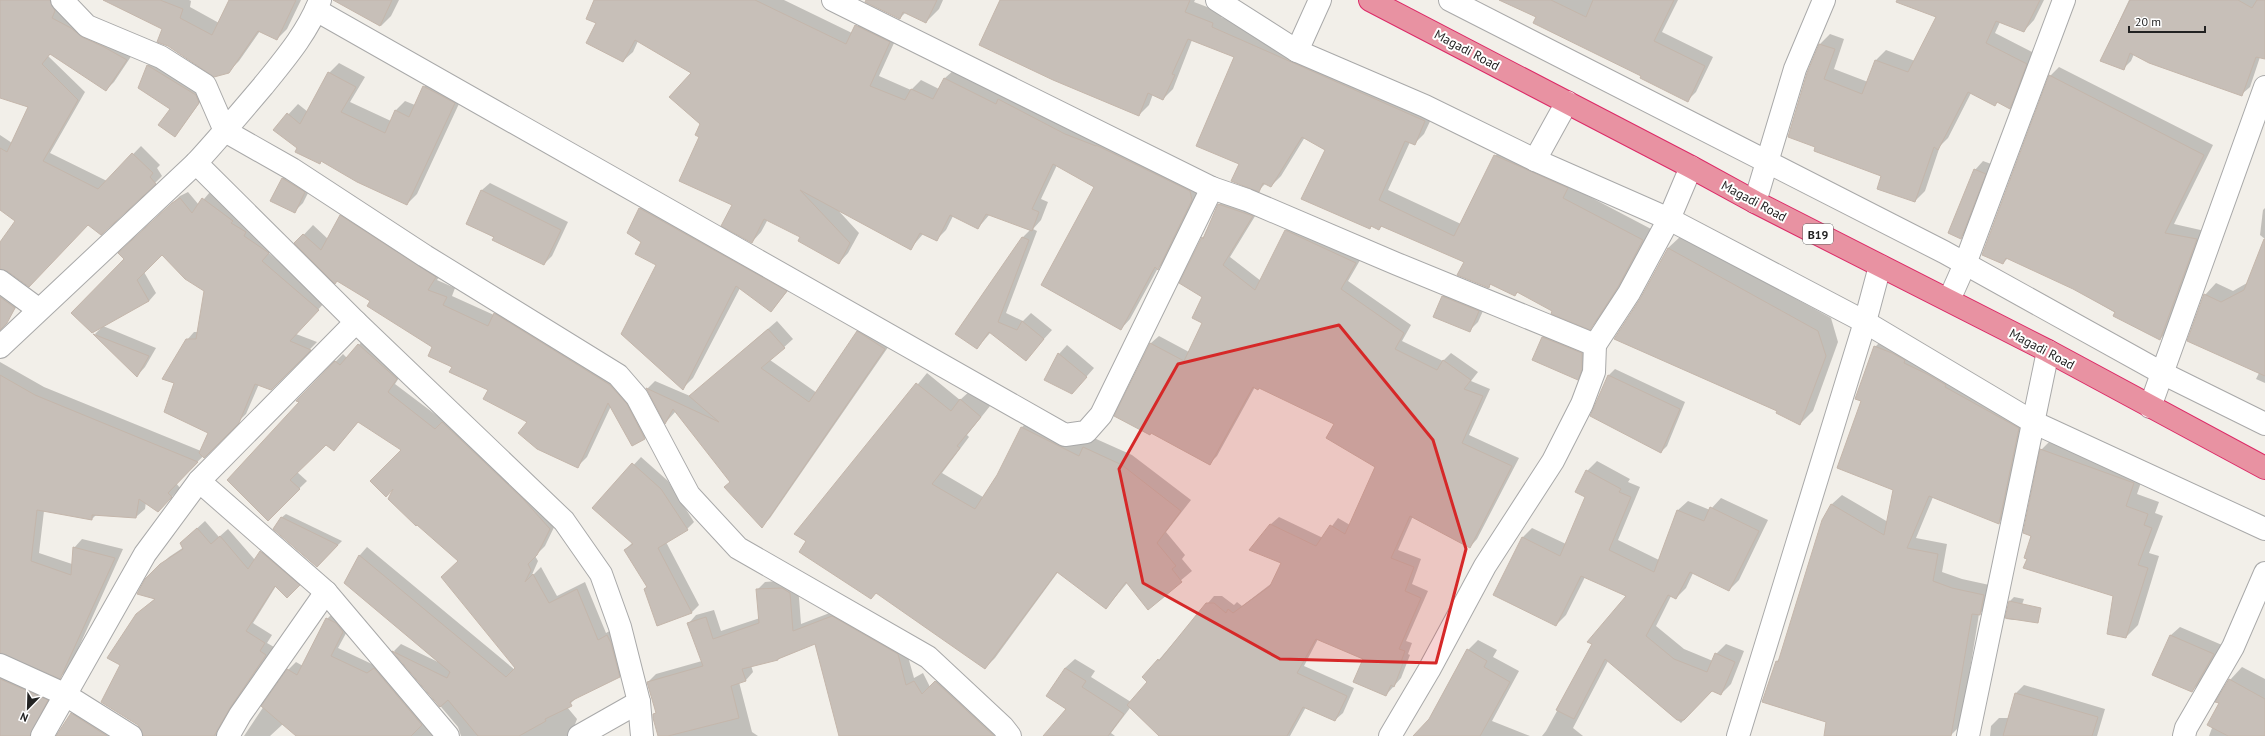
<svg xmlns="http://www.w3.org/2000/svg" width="2265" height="736" font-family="'PT Sans',sans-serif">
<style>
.shadow{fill:#0003}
.building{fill:#c7bfb8;stroke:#c4b6ab}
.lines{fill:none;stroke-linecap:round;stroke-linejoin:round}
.minor-casing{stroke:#a9a9a9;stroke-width:24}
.highway-casing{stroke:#dc2a67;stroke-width:24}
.minor{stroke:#fff;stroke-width:22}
.highway{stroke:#e892a2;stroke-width:22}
.marked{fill:#d62828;fill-opacity:0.2;stroke:#d62828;stroke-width:3;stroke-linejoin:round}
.labels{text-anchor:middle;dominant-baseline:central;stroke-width:4;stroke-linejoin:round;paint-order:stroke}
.shield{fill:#fff;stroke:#646464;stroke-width:1}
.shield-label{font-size:12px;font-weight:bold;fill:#222}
.street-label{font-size:13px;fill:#222;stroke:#fff}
</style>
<rect width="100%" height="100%" fill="#f2efe9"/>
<!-- shadow -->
<g class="shadow">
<path d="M0,0H58L134,52L114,82L106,90L51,53L48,56L85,92L50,153L107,181L141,146L160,165L157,168L162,176L155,183L88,224L0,268V243L17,221L0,208V135L12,143L29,107L0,97Z"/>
<path d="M105,0H189L191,1L190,7L219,23L230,0H301L287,29L277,39L260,31L239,61L228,72L163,29Z"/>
<path d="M360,0H399L391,16L381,26L355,11Z"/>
<path d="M595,0H784L852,33L863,20L899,32L879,76L911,90L921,80L939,89L945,78L955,69L1202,189L1168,259L1158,268L1130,319L1121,329L1095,186L1057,165L1041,199L1048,202L1041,220L1033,229L1037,231L1006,313L1023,321L1031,313L1052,330L1026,359L991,332L977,348L956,333L1023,237L1030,230L990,214L978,228L953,216L946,230L936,240L923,234L911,248L837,209L859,233L848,253L839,263L802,236L768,219L761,232L752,242L700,137L701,124L693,73L638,41L633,52L623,61L598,22Z"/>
<path d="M877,0H943L939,9L926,22L906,12L900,18Z"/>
<path d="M1000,0H1195L1194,2L1223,13L1221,17L1435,111L1424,134L1414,144L1410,142L1388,190L1461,224L1495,156L1505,146L1573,188L1653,230L1628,275L1600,318L1590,328L1518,292L1515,295L1492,283L1488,287L1465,262L1383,225L1379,229L1372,226L1370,228L1327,149L1305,137L1281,176L1271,186L1266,183L1259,190L1240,163L1235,56L1192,40L1173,89L1163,99L1153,94L1149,105L1139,115Z"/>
<path d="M1502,0H1678L1662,32L1713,57L1696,92L1688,100L1538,17Z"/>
<path d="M1928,0H2044L2034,20L2024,31L2000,22L1995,33L2036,54L2020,97L2010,108L1998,101L1995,104L1971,93L1948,138L1940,146L1925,191L1915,201L1883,176L1815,150L1820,44L1830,34L1844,39L1834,69L1868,82L1876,60L1886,50L1915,61L1937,16Z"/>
<path d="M2129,0H2265V54L2260,57L2250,87L2242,94L2134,54L2131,61L2123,69L2101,60Z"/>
<path d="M156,58L206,94L175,136L171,109L140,87L148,65Z"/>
<path d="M339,63L365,77L350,102L391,121L395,111L405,101L415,105L424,87L434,77L464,93L417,194L407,204L299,147L274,130L298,104L308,112L329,73Z"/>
<path d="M2059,67L2213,145L2174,224L2205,231L2169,330L2160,339L2073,288L2008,258L2003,263L2050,76Z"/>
<path d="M1983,161L1994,165L1970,229L1961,237L1975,170Z"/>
<path d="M291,170L313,183L303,203L294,212L272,200L283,178Z"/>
<path d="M490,183L568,222L552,256L544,264L467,223L482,190Z"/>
<path d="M188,192L199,205L210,192L275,245L269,253L325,302L296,334L317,342L271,389L259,384L246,414L176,483L180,488L167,502H146L145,509L136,517L96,515L92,519L44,511L39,553L72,564L74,548L82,539L123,549L69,669L60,677L0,653V362L44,387L201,451L210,432L175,383L187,340L194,332H198L205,290L162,254L144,272L156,293L149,301L92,331L125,259L127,246L180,196Z"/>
<path d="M1227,197L1260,208L1230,257L1261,281L1286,230L1294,223L1363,255L1348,281L1411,325L1402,341L1443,361L1451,353L1478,372L1471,381L1490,389L1469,435L1519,458L1477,539L1470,547L1413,516L1398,550L1421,559L1412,584L1428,591L1406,641L1412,643L1408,654L1410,655L1401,678L1386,695L1364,659L1318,639L1304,666L1354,688L1343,713L1335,720L1306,707L1290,736H1160L1130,708L1111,733L1115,736H1044L1068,709L1065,668L1075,659L1095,671L1091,677L1131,702L1149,682L1144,677L1214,596H1222L1234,605L1237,602L1242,606L1272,583L1282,563L1271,524L1279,517L1323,538L1338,518L1350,525L1377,467L1336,423L1260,387H1255L1217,456L1210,463L1152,432L1116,416L1151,343L1159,336L1189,352L1203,323L1204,297L1181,283L1219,204Z"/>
<path d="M650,198L796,281L771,311L740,288L693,378L683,388L657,264L643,241L628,232L640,208Z"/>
<path d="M350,206L445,268L437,280L455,288L452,296L494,315L504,304L619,375L654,428L644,438L611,406L587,457L577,467L489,389L453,366L434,346L296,243L313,225L328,239L340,216Z"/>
<path d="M2265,208V239L2260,235L2263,210Z"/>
<path d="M1681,236L1831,318L1838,342L1813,411L1800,424L1778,410L1641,300L1668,248Z"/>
<path d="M2265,240V383L2256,379L2259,373L2205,295L2216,283L2233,291L2247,283Z"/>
<path d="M0,282L20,303L13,311L0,304Z"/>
<path d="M1452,288L1487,302L1478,322L1469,331L1443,297Z"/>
<path d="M777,321L793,339L770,360L817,393L857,332L866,323L893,340L770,518L762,526L731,482L676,411L666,422L647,389L655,381L690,396Z"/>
<path d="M103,326L156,348L145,367L137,376L95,334Z"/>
<path d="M1551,329L1590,345L1586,370L1577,379L1542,337Z"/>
<path d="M366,337L404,370L395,384L444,421L450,415L557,521L545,546L535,556L538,561L531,577L541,567L557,596L585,582L606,633L615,628L627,668L619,676L578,696L567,707L577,719L574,727L578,736H461L458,727L394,651L401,644L440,663L345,583L360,555L367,547L515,670L517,668L459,561L396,486L403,449L359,421L334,450L326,443L297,472L307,481L268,519L301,402L297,401L343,354L347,358Z"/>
<path d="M1885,337L2028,419L2009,513L1999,522L1933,497L1916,538L1947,544L1942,572L1962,579L1994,586L1990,605L1979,614L1961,725L1951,735L1872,736L1776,662L1781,657L1823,520L1832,504L1842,495L1888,522L1894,489L1862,401L1875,347Z"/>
<path d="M1067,345L1094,368L1080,384L1046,379L1059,354Z"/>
<path d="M1615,369L1685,402L1667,446L1661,452L1609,375Z"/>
<path d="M927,373L960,400L971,390L990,406L967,435L969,437L942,473L983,497L998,475L1021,428L1032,418L1087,444L1094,438L1132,455L1191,500L1166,532L1185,555L1182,559L1192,571L1148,608L1128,582L1106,608L1058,572L995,658L985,668L796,534Z"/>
<path d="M2053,438L2145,471L2137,494L2159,502L2155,513L2163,516L2149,553L2159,556L2138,625L2126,637L2114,595L2028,558L2041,450Z"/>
<path d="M641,457L668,481L694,522L687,529L666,542L699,605L692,612L658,625L645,589L648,586L625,550L633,542L594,508Z"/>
<path d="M1597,461L1630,479L1628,482L1640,487L1618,540L1659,560L1677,511L1688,501L1710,510L1721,498L1768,520L1739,580L1729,590L1693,573L1686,588L1676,598L1671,596L1656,626L1684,649L1713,661L1716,654L1726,644L1744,651L1731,684L1721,694L1712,690L1681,723L1608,661L1573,728L1583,736H1542L1546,731L1594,644L1627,596L1585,577L1566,615L1556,625L1522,538L1532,528L1566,544L1586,497L1587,471Z"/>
<path d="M286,514L342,541L317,566L281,518Z"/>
<path d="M205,521L219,537L228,529L255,560L268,544L306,577L287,597L276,586L253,623L272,635L267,643L274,647L237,699L225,721L227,736H143V730L121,665L137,615L156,598L146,580L169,557L184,547L181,543Z"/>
<path d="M790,580L798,585L801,624L840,609L905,646L914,678L923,673L930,687L944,674L1008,736H838L840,735L815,643L778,659L751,665L753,672L746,680L739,682L752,732L758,736H659L657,714L648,682L656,674L702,661L689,623L696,615L714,610L721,631L760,618L757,590L765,582Z"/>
<path d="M2014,597L2024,599L2018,616L2014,620L2006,619L2010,601Z"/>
<path d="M335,611L351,624L338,648L376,666L446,736H298L283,724L270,736H244L288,670L296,662L303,666L327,619Z"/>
<path d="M2180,627L2222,645L2201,682L2192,691L2154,675L2171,635Z"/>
<path d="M1478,640L1497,650L1493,657L1519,671L1492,721L1530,736H1414L1430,719L1468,650Z"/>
<path d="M0,663L56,692L38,736H0Z"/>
<path d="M2242,667L2265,679V736H2209L2230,680Z"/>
<path d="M2024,685L2105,709L2097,736H1990L1991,726L1999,718H2009L2016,693Z"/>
<path d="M79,706L128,736H56Z"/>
</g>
<!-- building -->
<g class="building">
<path d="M0,0H50L55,11L52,18L71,28L82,37L104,47L127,60L106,91L50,54L42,64L78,100L43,161L98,189L132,153L153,173L150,177L156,184L101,235L88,225L29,287L7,271L0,269V242L15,221L0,210V148L7,152L28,107L0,98Z"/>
<path d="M103,0H160L183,9L180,18L212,35L229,0H296L277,40L258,31L229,73L214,77L168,46L157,42L162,29Z"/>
<path d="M333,0H392L380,26Z"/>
<path d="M594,0H755L846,44L855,25L890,42L870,86L905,100L911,89L933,99L944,78L996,104L998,99L1065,134L1096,146V145L1190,191L1192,200L1158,270L1155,267L1121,330L1041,285L1094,187L1053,164L1032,209L1039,212L1032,231L986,214L978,229L950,215L937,241L920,233L911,250L800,190L850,243L839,264L798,241L800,237L764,219L752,243L721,226L732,205L679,181L699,137L695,135L700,124L669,97L691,73L635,40L623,62L586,43L596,23L586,19Z"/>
<path d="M866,0H937L926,23L903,12L900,19L865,2Z"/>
<path d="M1000,0H1190L1185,12L1213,23L1212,27L1425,121L1415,145L1405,141L1379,200L1454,236L1494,155L1568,188L1563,198L1643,240L1618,287L1590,330L1551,314L1552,311L1517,292L1515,296L1490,284L1489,288L1457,275L1464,262L1381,226L1379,230L1371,226L1370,229L1301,199L1325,150L1302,137L1271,187L1263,183L1259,192L1231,181L1239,164L1196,146L1234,57L1188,39L1172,74L1175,75L1163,100L1148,93L1139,116L1053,80L979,45Z"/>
<path d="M1499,0H1551L1586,17L1593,0H1674L1654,41L1705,66L1688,102L1640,78L1641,76L1533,23L1536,17Z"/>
<path d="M1897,0H2040L2024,32L1996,21L1986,43L2027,64L2010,109L1997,102L1995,106L1968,92L1938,150L1934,147L1915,202L1877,189L1881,176L1814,151L1815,147L1788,137L1807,73L1819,44L1835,49L1824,79L1862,94L1875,60L1908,72L1936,17L1896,2Z"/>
<path d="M2130,0H2238L2252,8L2257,0H2265V59L2256,57L2242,96L2149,63L2130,53L2124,70L2100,61Z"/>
<path d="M147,65L196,95L199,103L175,137L158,125L170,109L138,88Z"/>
<path d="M328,72L356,87L341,112L385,133L395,110L409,117L423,86L455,103L407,205L357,182L321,161L320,164L295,152L297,148L273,130L287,113L300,124Z"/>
<path d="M2049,75L2204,155L2165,233L2197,239L2160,340L2113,316L2115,312L2073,289L2006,258L2003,264L1982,255Z"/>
<path d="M1974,169L1986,174L1961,239L1948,233Z"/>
<path d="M282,178L305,192L295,213L270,201Z"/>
<path d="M481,190L561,230L544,265L492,240L494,237L466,224Z"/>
<path d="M180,198L192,213L202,198L233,221L231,223L246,232L244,236L269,253L262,261L319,310L290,341L311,350L271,390L255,384L239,423L204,458L199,453L208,433L164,412L174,383L162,379L186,339H196L204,291L185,279L162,255L137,280L149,301L92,333L71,313L124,259L118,253L172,203Z"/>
<path d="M1218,204L1253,216L1223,265L1255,290L1285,230L1356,263L1341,289L1404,333L1395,349L1437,370L1443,360L1471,380L1464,389L1483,396L1462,443L1512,466L1470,548L1410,516L1391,558L1414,567L1405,591L1421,598L1399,649L1405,651L1401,662L1403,663L1394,687L1391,685L1386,696L1353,682L1363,659L1316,639L1297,673L1347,696L1335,721L1303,707L1287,736H1159L1127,705L1147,682L1142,677L1158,659L1159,661L1206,603H1214L1226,613L1228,609L1233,613L1270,586L1281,563L1249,550L1270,524L1316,546L1330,525L1345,534L1375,467L1326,438L1334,424L1259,388L1258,390L1253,387L1210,465L1151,433L1150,435L1114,416L1150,343L1184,361L1202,323L1192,318L1202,297L1179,283L1202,237L1203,239Z"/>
<path d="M639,208L787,291L771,312L736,286L683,390L621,334L656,265L635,254L641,242L627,233Z"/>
<path d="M340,215L436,277L428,290L447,297L443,305L488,326L494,313L610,385L627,404L645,439L632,446L608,403L578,468L537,449L518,433L527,422L483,399L488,390L449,372L452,367L428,356L432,347L367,306L370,301L337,281L335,284L294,243L303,234L321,250Z"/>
<path d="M1022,237L1029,240L998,322L1017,330L1022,321L1044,339L1026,361L989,332L977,349L955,334Z"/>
<path d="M2264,239H2265V376L2187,341L2204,294L2221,302L2244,290Z"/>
<path d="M1668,248L1818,331L1826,356L1800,425L1776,413L1777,411L1614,339L1640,299Z"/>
<path d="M1442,296L1479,311L1470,332L1433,317Z"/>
<path d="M0,297L15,308L7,323L0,330Z"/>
<path d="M768,329L785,348L761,368L809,402L857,331L885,349L762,528L724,487L730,482L673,409L665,424L646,388L719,422L689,396Z"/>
<path d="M93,334L149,356L137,377Z"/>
<path d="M1542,337L1582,353V370L1578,380L1532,360Z"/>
<path d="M358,344L397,379L388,392L435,429L442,422L524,500L550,529L537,555L528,564L531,570L525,582L533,574L549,603L577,589L598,640L607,635L611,643L620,677L575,699L570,702L572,706L545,719L546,721L519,736H478L448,700L440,707L392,651L447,678L450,672L344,583L359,555L506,677L515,668L441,577L458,561L417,525L416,526L388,499L393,489L386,497L370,481L401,450L358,422L334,451L326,445L290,480L300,489L268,521L227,480L299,402L296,401L335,361L340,365Z"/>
<path d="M1874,346L1892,353L1905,360L1904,363L1927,374L1946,385L1945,387L2019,428L1999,524L1929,496L1907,548L1938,554L1933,581L1952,588L1984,595L1980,615L1972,614L1951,736H1824L1826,722L1762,702L1776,661L1778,662L1822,520L1831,504L1884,535L1893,490L1837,468L1861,401L1855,399Z"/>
<path d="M1058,353L1087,377L1072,394L1044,380Z"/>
<path d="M0,375L35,395L198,462L168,493L172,497L158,512L139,499L136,518L92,515V520L37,510L31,561L71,575L73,547L115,558L60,679L0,653Z"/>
<path d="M1608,375L1680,409L1661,453L1590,416Z"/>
<path d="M916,383L951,411L960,399L981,417L957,446L960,448L932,484L975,509L997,475L1021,427L1079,456L1083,447L1122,465L1181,511L1157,543L1176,566L1172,569L1182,582L1148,610L1126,582L1106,609L1057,572L985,669L876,593L871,599L799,552L806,541L794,534Z"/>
<path d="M2040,449L2134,483L2126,506L2148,514L2144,525L2152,528L2138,565L2148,568L2126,638L2107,634L2113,596L2023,568L2027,559L2024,558L2031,536L2023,533Z"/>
<path d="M632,463L661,489L688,530L658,548L692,613L657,626L644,589L647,587L624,550L633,544L592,508Z"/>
<path d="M1586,470L1621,489L1619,492L1631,497L1609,550L1654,572L1677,510L1704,521L1710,507L1759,531L1729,591L1690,572L1676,599L1668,595L1646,636L1674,659L1707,672L1715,653L1735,662L1721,695L1712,691L1684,720H1677L1605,659L1574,719L1556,710L1592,644L1587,642L1626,596L1581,576L1556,626L1493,595L1522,537L1560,556L1585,497L1575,492Z"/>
<path d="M281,517L338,545L317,567L273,529Z"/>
<path d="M197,528L211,544L220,536L248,569L260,551L300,585L287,598L275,586L246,631L265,643L260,651L266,655L230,708L214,736H143L138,725L101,702L120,665L107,658L136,614L155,599L137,594L145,579L160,564L183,549L180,543Z"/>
<path d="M782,588L790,593L793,631L832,616L898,654L906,685L914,681L922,694L935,681L994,736H839L815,644L778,659V660L742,669L746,681L731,686L739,718L668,736H658L653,718V714L656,713L647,682L703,666L687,623L706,617L713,639L759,623L756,589Z"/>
<path d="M2009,601L2041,608L2038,623L2005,618Z"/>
<path d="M326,618L336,623L343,632L331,656L367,673L374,668L422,725L411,736H296L261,706L287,669L297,675Z"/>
<path d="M2170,635L2214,654L2192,692L2152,675Z"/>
<path d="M1467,649L1487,661L1484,667L1510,682L1480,736H1413L1429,719Z"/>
<path d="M1065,668L1086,681L1082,687L1124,714L1108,736H1043L1066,709L1046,696Z"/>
<path d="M0,679L48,700L30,736H0Z"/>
<path d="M2229,679L2265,699V736H2228L2207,725L2219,703L2215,702Z"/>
<path d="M2015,693L2098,717L2092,736H2003Z"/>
<path d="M71,713L107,736H56Z"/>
</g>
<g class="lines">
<defs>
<g id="minor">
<path d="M62,0L87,26L161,57L205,85L225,131L292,169L425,256L618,375L637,397L689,495L738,548L928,657L1003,727L1010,736"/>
<path d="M833,0L1212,188L1247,200L1397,264L1595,345"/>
<path d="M1217,0L1297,51L1425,106L1535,160L1669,219L1865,322L2033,422L2265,529"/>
<path d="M1450,0L1944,252L2162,373L2265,424"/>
<path d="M316,10L1065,435L1086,432L1101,415L1212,188"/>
<path d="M1297,51L1320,0"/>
<path d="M1535,160L1567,102"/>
<path d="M196,163L356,322L564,521L601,574L620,627L639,702L642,736"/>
<path d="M1755,202L1795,69L1824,0"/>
<path d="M0,281L38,309"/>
<path d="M1949,300L1965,264L2064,0"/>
<path d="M0,347L196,163C219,138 241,112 263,86C284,60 308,32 320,0"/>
<path d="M2150,407L2265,87"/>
<path d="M199,481L326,592L448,736"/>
<path d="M0,665L64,694L131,736"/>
<path d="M42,736L145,554L199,481L356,322"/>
<path d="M228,736L240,715L326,592"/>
<path d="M579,736L639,702"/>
<path d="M1390,736L1429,670L1485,566L1553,461L1582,404L1594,372L1595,345L1629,293L1669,219L1691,167"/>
<path d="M1738,736L1865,322L1880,266"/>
<path d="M1968,736L2048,351"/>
<path d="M2184,736L2186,728L2233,647L2265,573"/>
</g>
<path id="highway" d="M1370,0L1691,167L1755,202L2048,351L2265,468"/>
</defs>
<!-- minor casing -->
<use href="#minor" class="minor-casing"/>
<!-- highway casing -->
<use href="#highway" class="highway-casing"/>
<!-- minor -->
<use href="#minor" class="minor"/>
<!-- highway -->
<use href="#highway" class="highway"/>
</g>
<!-- marked area -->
<path class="marked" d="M1339,325L1433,440L1466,549L1436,663L1280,659L1143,583L1119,469L1178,364Z"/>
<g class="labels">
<!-- shield labels -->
<rect class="shield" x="1803" y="224" width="30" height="20" rx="3"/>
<g class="shield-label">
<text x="1818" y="234">B19</text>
</g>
<!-- street labels -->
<g class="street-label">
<text transform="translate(1467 50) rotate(28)">Magadi Road</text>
<text transform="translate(1754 201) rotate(28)">Magadi Road</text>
<text transform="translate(2042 349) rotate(28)">Magadi Road</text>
</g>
</g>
<!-- north arrow -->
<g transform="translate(28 708) rotate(203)" stroke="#ffffff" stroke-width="3" paint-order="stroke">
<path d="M0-3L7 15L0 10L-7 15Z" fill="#222222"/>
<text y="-6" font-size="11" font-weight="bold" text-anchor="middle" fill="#222222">N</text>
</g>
<!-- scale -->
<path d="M2129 26v6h76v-6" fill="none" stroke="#222222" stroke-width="2"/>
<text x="2135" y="26" font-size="12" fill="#222222" stroke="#ffffff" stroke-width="3" paint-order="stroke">20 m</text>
</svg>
